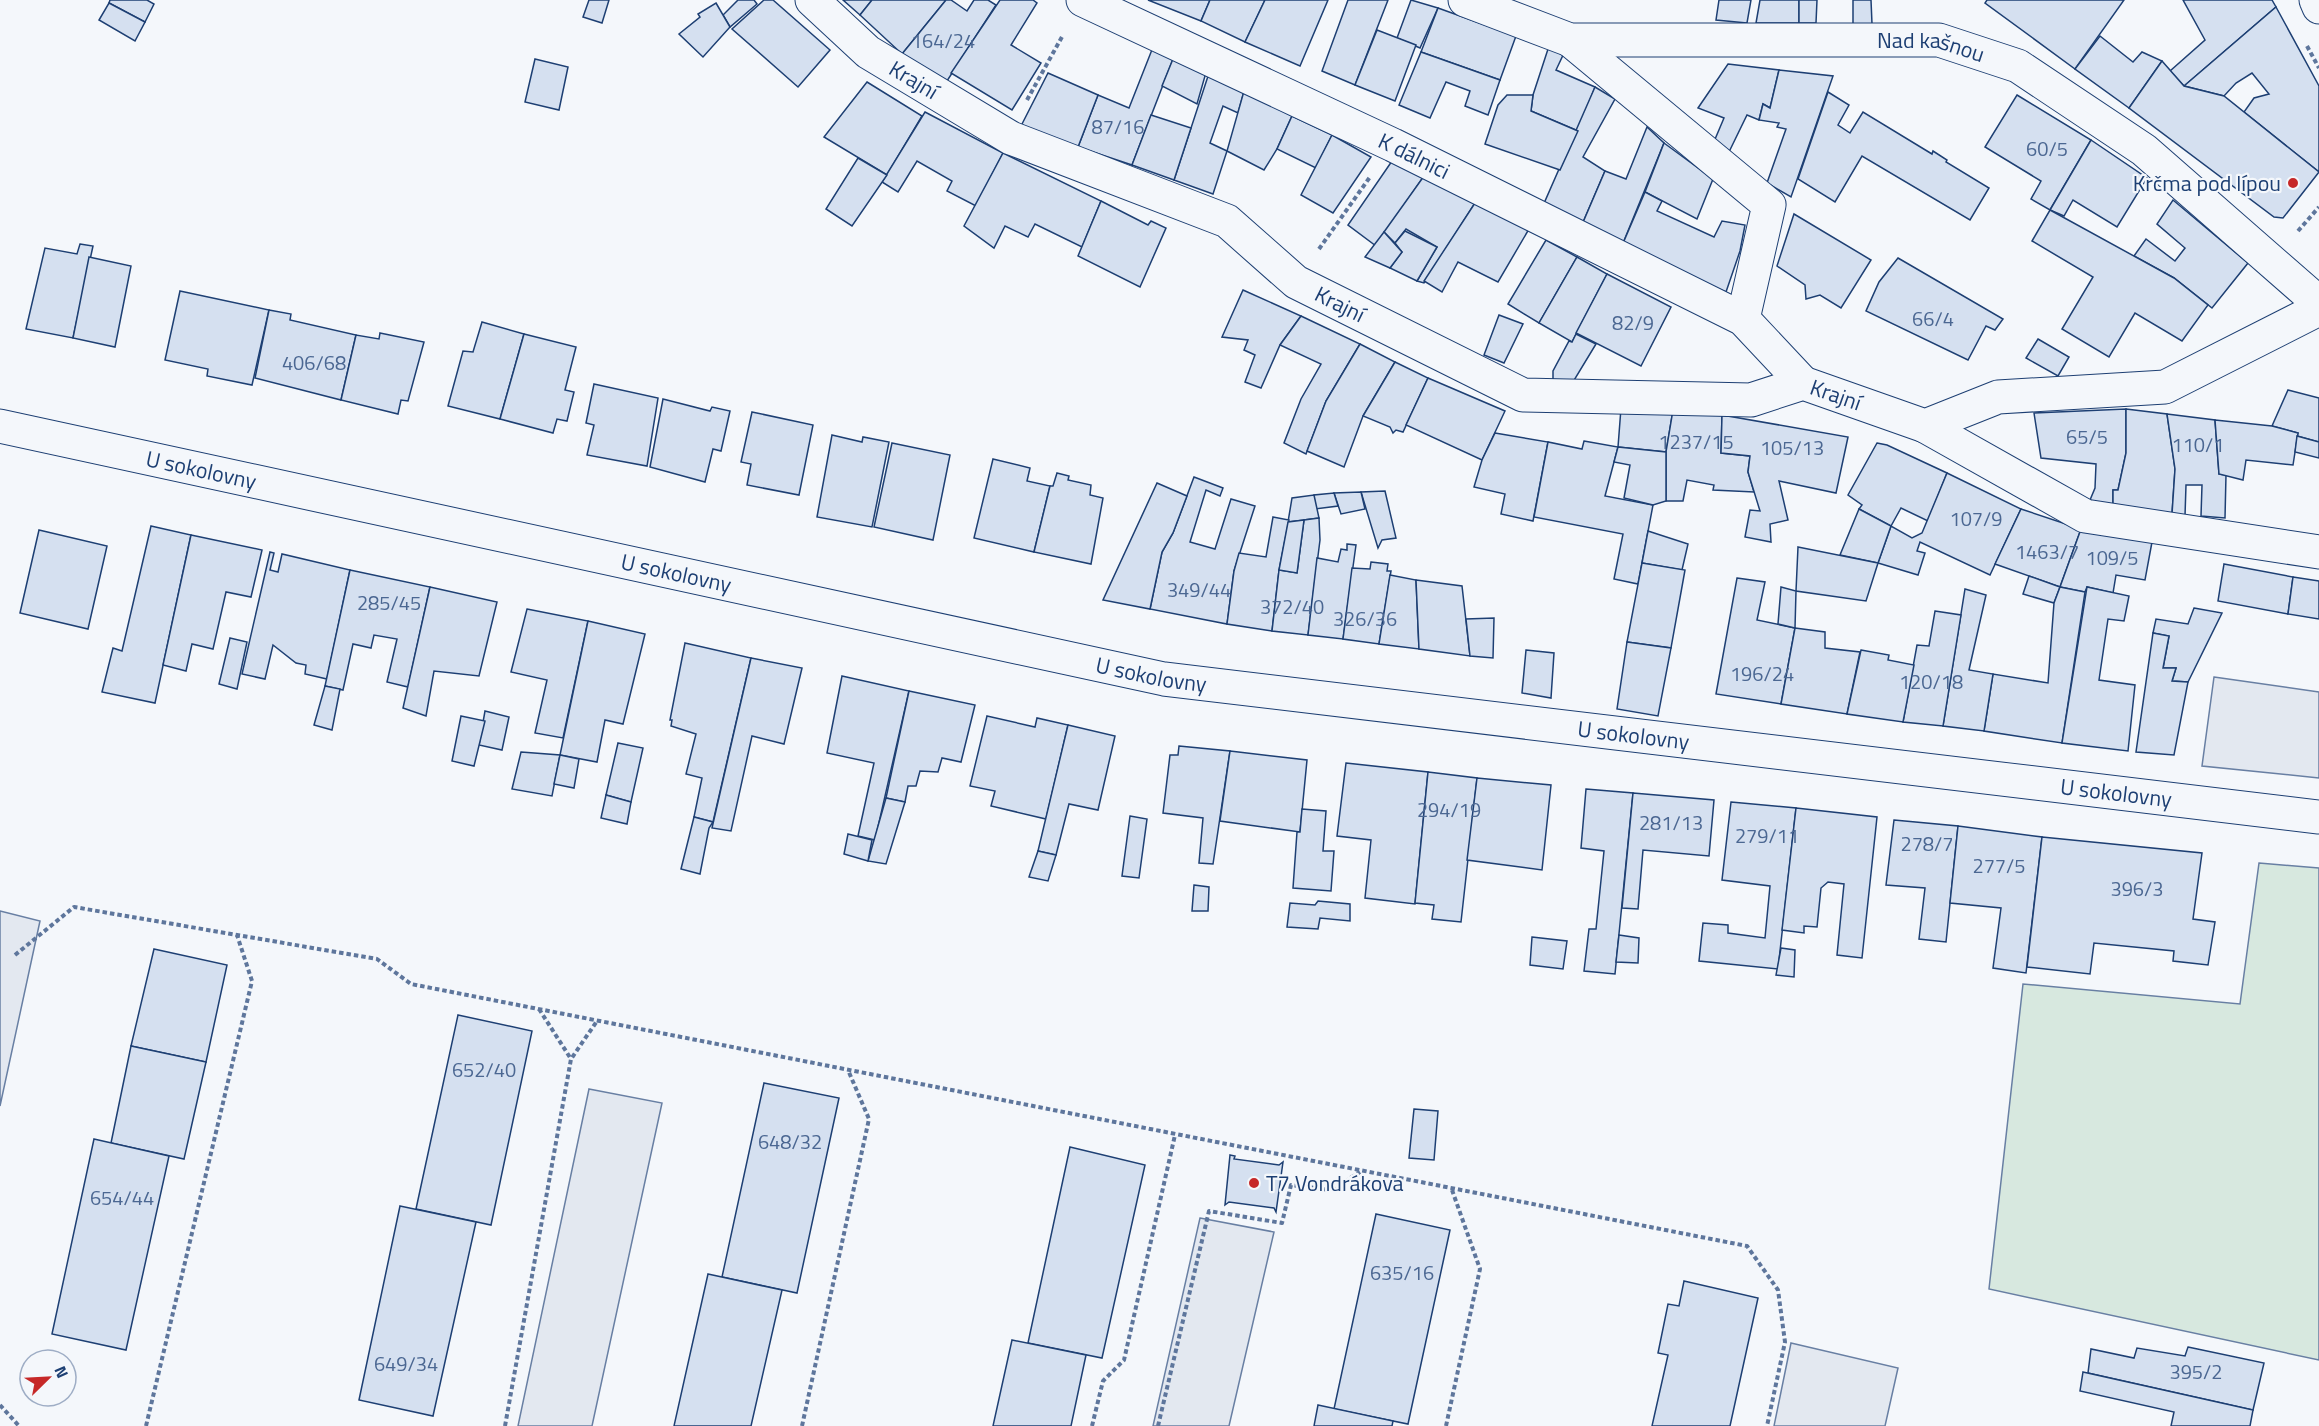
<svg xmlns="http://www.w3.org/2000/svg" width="2319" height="1426" font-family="'Titillium Web',sans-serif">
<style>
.green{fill:#d7e8df;stroke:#687fa3;stroke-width:1.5}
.parking{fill:#e3e8f0;stroke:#687fa3;stroke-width:1.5}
.building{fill:#d5e0f0;stroke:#1d3f73;stroke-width:1.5}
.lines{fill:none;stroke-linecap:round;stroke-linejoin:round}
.minor-casing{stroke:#1d3f73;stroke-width:35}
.path{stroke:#5e769c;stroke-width:4;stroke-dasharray:4.5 3;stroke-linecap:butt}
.minor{stroke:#f4f7fb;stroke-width:33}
.poi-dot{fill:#c62828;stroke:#f4f7fb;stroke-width:2}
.labels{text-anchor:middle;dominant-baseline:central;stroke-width:4.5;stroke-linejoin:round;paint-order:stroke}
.number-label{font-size:20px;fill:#4b6792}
.street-label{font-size:22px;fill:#1d3f73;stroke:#f4f7fb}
.poi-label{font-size:22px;fill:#1d3f73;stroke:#f4f7fb;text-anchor:end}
</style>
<rect width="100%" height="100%" fill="#f4f7fb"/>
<!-- green -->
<path class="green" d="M2259,863L2319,868V1360L1989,1289L2023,984L2240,1004Z"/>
<!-- parking -->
<g class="parking">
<path d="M2214,677L2319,692V778L2202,766Z"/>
<path d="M0,911L40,921L0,1106Z"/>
<path d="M589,1089L662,1103L592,1426H518Z"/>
<path d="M1200,1218L1274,1232L1229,1426H1153Z"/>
<path d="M1791,1343L1898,1368L1885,1426H1774Z"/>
</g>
<!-- building -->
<g class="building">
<path d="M110,0H147L154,4L145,22L109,3Z"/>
<path d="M589,0H609L602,23L583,17Z"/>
<path d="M738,0H754L757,4L730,27L723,15Z"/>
<path d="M764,0H773L830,50L798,87L732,29Z"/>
<path d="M843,0H872L860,15Z"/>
<path d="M872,0H946L902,54L860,15Z"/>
<path d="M946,0H951L967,11L974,0H988L996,5L947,81L902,54Z"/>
<path d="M1000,0H1033L1037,3L1011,45L1041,63L1012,110L951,73Z"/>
<path d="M1148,0H1210L1201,21Z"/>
<path d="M1210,0H1265L1245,42L1201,21Z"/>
<path d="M1265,0H1328L1300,66L1245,42Z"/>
<path d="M1348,0H1388L1355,85L1322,71Z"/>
<path d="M1411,0L1438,8L1420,48L1397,38Z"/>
<path d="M1719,0H1751L1747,23L1716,20Z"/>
<path d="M1760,0H1799V23H1756Z"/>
<path d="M1799,0H1817L1816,23H1799Z"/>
<path d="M1853,0H1871L1872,24H1853Z"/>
<path d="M1987,0H2124L2075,69L1985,3Z"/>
<path d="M2183,0H2272L2276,7L2184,86L2170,71L2205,40Z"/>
<path d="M109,3L145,22L135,41L99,20Z"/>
<path d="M716,3L730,27L703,57L679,34L700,17L698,14Z"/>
<path d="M2276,7L2319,86V172L2244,112L2254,98L2269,94L2252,73L2236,83L2224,96L2184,86Z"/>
<path d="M1438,8L1516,36L1500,80L1421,52Z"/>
<path d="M1377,30L1416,45L1395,101L1355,85Z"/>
<path d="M2100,36L2133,62L2142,52L2162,61L2129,108L2075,69Z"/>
<path d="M1155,42L1175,54L1132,165L1078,147L1098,95L1129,108Z"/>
<path d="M1549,46L1564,53L1556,70L1595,87L1578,131L1531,111L1533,95Z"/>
<path d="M1421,52L1500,80L1488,115L1465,106L1470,91L1446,82L1430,118L1399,105Z"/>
<path d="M1175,54L1207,69L1197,104L1162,86Z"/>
<path d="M535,59L568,67L559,110L525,102Z"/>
<path d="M2162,61L2184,86L2224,96L2319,172L2283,218L2274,217L2129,108Z"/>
<path d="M1728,64L1779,70L1770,108L1763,104L1759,120L1747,115L1728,154L1713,144L1724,118L1698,108Z"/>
<path d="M1210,70L1245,88L1238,113L1223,106L1210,143L1227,151L1213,194L1174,180Z"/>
<path d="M1779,70L1833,76L1791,197L1767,183L1786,129L1777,127L1779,123L1759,120L1763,104L1770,108Z"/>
<path d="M1048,73L1098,95L1078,147L1021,126Z"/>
<path d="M867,82L922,116L887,175L824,137Z"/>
<path d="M1595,87L1615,99L1583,157L1605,171L1581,227L1542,208Z"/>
<path d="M1244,91L1292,116L1277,149L1264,170L1227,151Z"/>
<path d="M1828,92L1849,105L1838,125L1850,133L1863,112L1932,154L1933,151L1947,160L1946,162L1989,188L1970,220L1862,156L1835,202L1798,179Z"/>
<path d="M1507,95H1533L1531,111L1578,131L1560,170L1485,144L1498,105Z"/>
<path d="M2017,95L2091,140L2050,210L2031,199L2041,181L1985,147Z"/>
<path d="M925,112L1003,153L976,206L947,191L952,181L917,161L898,192L882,182Z"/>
<path d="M1151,115L1191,128L1174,180L1132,165Z"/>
<path d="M1292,116L1332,135L1316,168L1277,149Z"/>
<path d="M1647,127L1664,143L1621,248L1581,227L1605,171L1626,179Z"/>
<path d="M1332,135L1371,157L1333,213L1301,195Z"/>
<path d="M2091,140L2147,178L2117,227L2073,200L2064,216L2050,210Z"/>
<path d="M1664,143L1713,179L1697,219L1645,192Z"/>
<path d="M1003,153L1101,201L1082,247L1035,224L1028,237L1005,226L994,248L964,226Z"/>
<path d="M858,158L887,175L852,226L826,209Z"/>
<path d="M1392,161L1424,176L1376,246L1348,225Z"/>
<path d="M1424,176L1475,203L1424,283L1417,281L1437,247L1406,229L1395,243L1384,232Z"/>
<path d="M1645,192L1662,201L1657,211L1714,237L1722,221L1745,225L1740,251L1726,292L1621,248Z"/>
<path d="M2173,200L2248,263L2212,308L2174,278L2134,256L2146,239L2175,261L2185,248L2157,224Z"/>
<path d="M1101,201L1148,225L1151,221L1166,228L1140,287L1078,256Z"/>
<path d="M1475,203L1529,229L1498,282L1458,262L1442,292L1424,281Z"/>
<path d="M2050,210L2174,278L2208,305L2182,341L2135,313L2109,357L2062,329L2093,277L2032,241Z"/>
<path d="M1794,214L1871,260L1841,308L1820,295L1806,299L1805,285L1777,266Z"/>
<path d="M1405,231L1437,247L1417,281L1390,268L1402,252L1395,243Z"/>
<path d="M1384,232L1402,252L1390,268L1365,257Z"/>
<path d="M1546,240L1577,257L1539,323L1508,304Z"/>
<path d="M80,244L93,246L73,338L26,329L45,248L77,254Z"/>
<path d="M89,257L131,266L115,347L73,338Z"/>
<path d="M1577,257L1607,274L1572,342L1539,323Z"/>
<path d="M1898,258L2003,319L1995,330L1986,326L1968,360L1866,311L1879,282Z"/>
<path d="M1607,274L1671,307L1641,366L1576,333Z"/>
<path d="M1243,290L1301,316L1280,345L1261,388L1245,382L1255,355L1244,350L1248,340L1222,337Z"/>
<path d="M180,291L269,310L252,385L207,376L208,369L165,360Z"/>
<path d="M269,310L291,314L290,320L356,335L341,400L255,378Z"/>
<path d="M1499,315L1523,324L1504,363L1484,355Z"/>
<path d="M1301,316L1360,344L1326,401L1306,454L1284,443L1301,399L1321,364L1280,345Z"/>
<path d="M482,322L524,334L500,419L448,406L463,351L473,352Z"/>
<path d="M380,333L424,342L408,401L401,400L398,414L341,400L356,335L379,339Z"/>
<path d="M524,334L576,347L565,390L574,392L567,421L557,419L553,433L500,419Z"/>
<path d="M1576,334L1596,344L1573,382L1553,380V371L1569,341L1572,342Z"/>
<path d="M2038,339L2069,357L2058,376L2026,358Z"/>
<path d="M1360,344L1395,362L1363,416L1344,467L1307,451L1326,401Z"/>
<path d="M1395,362L1428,378L1403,432L1396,430L1393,433L1390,427L1363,416Z"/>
<path d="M1428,378L1505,411L1482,460L1406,425Z"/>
<path d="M594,384L658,398L647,466L587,455L594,425L586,423Z"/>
<path d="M2288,390L2319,398V442L2297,436L2298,433L2272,426Z"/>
<path d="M663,399L710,411L712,407L730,411L721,451L713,449L705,482L650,467Z"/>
<path d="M1621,408L1673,410L1666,452L1618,447Z"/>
<path d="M2126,409V453L2118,490H2113V508L2090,500L2095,488L2096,464L2041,458L2034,413Z"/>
<path d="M2126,409L2167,414L2175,469L2172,514L2113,508V490H2118L2126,453Z"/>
<path d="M1673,410L1722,415L1721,453L1750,456L1748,472L1754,492L1713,490L1714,485L1687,480L1683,501H1666V452Z"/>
<path d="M752,412L813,425L799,495L747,485L751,464L741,462Z"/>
<path d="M2167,414L2215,420L2219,474L2226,475L2225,518L2201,516L2202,485H2186L2185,516L2172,514L2175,469Z"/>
<path d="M1722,415L1848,437L1836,493L1779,481L1788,520L1770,524L1771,542L1745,537L1750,510L1760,511L1748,472L1750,456L1721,453Z"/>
<path d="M2215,420L2272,426L2298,433L2293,465L2246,460L2243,480L2219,474Z"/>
<path d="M1495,433L1548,442L1533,521L1501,514L1505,494L1474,487L1482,460Z"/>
<path d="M832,435L862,442L863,437L889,442L872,527L817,517Z"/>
<path d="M2297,436L2319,442V458L2295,452Z"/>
<path d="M1584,441L1618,447L1605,496L1653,505L1638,584L1614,579L1623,534L1534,517L1548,442L1582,449Z"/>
<path d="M892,443L950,455L933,540L874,527Z"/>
<path d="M1877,443L1887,445L1947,473L1928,521L1901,508L1891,526L1859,509L1862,505L1848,495Z"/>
<path d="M1618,447L1666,452V501L1653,505L1624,498L1630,465L1614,462Z"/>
<path d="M993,459L1030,468L1027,481L1050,486L1034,552L974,538Z"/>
<path d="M1057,473L1069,476L1068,480L1091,485L1090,495L1103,498L1091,564L1034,552L1050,486H1053Z"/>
<path d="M1947,473L2021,509L1990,575L1920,542L1917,551L1925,553L1918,575L1878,563L1891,526L1912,538L1922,533Z"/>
<path d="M1194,477L1223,488L1220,496L1206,490L1190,542L1215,549L1231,499L1255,506L1234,571L1227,624L1150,609L1162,552L1173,533Z"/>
<path d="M1157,483L1187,496L1173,533L1162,552L1150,609L1103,600Z"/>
<path d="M1385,491L1396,538L1382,540L1378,548L1361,492Z"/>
<path d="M1361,492L1365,509L1341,514L1334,493Z"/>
<path d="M1334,493L1338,506L1315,509L1314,495Z"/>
<path d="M1314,495L1319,518L1288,522L1292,498Z"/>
<path d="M1859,509L1891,526L1878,563L1840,555Z"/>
<path d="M2021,509L2081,529L2060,587L1995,564Z"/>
<path d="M1273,517L1289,520L1279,570L1272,631L1227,624L1234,571L1239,553L1266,557Z"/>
<path d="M1319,518L1320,540L1308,635L1272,631L1279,570L1297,573L1304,520Z"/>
<path d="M1304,520L1297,573L1279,570L1288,522Z"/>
<path d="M151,526L191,535L155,703L102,692L113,648L122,651Z"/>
<path d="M2081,529L2152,542L2145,580L2116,575L2113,593L2087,587L2085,592L2060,587Z"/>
<path d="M39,530L107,546L88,629L20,613Z"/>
<path d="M1648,531L1688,544L1682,570L1642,563Z"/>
<path d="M191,535L262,550L251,597L226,592L213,649L192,644L186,671L163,665Z"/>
<path d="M1347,544L1356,545L1343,639L1308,635L1317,558L1338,562L1341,549L1347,550Z"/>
<path d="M1798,547L1878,563L1866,601L1796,591Z"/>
<path d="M270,552L274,553L270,570L278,572L282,554L350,570L327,679L305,674L306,665L296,663L273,645L265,679L242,674Z"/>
<path d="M1371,562L1388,564L1387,571H1391L1379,644L1343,639L1352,568L1370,569Z"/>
<path d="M1642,563L1685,570L1671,648L1627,642Z"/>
<path d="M2224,564L2293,577L2288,614L2218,601Z"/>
<path d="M350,570L430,587L408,687L387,682L397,639L374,635L371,648L353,644L343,690L325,686Z"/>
<path d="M1390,575L1416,580L1419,649L1379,644Z"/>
<path d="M2029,576L2060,587L2054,603L2023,594Z"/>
<path d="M2293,577L2319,581V619L2288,614Z"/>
<path d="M1737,578L1765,582L1757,620L1795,628L1781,704L1716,694Z"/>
<path d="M1416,580L1462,586L1470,656L1419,649Z"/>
<path d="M430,587L497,602L479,676L434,671L426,716L403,708Z"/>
<path d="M1781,587L1796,591L1795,628L1778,624Z"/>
<path d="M2060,587L2085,592L2062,743L1984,731L1993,674L2048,683L2054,603Z"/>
<path d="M2087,587L2129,596L2124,621L2108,619L2099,680L2135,685L2128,751L2062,743Z"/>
<path d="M1965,589L1986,595L1969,670L1993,674L1984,731L1943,726Z"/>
<path d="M2194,608L2222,613L2188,682L2172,681L2176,668H2163L2169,636L2153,633L2156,619L2188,624Z"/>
<path d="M527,609L588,621L563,738L535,733L547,680L511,672Z"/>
<path d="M1935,611L1961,615L1943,726L1903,722L1917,645L1929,646Z"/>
<path d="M1494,618L1493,658L1470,656L1466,619Z"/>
<path d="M588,621L645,634L623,724L605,720L597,762L560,755Z"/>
<path d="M1795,628L1825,632V648L1860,652L1847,714L1781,704Z"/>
<path d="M2153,633L2169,636L2163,668H2176L2172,681L2188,682L2174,755L2136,752Z"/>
<path d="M230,638L247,642L237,689L219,684Z"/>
<path d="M1627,642L1671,648L1658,716L1617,709Z"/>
<path d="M685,643L751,658L713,822L694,817L702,778L686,774L696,734L671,726L672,720H670Z"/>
<path d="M1526,650L1554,653L1551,698L1522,693Z"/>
<path d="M1861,650L1889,655L1888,660L1914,665L1903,722L1847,714Z"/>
<path d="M751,658L802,668L784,744L752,736L731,831L712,828Z"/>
<path d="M842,676L909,691L875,840L858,836L874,763L827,753Z"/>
<path d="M325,686L340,689L332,730L314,725Z"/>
<path d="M909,691L975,705L961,762L942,758L938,772L920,771L916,786H908L905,802L886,798Z"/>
<path d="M485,711L509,717L502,750L479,745Z"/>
<path d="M461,716L485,721L474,766L452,761Z"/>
<path d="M987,716L1035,727L1037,718L1068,725L1046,819L991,806L995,791L970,786Z"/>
<path d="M1068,725L1115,736L1098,810L1069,804L1056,855L1038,851Z"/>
<path d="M618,743L643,748L631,802L606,795Z"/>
<path d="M1179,746L1230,751L1213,864L1199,863L1203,818L1163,813L1170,755H1178Z"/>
<path d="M1230,751L1307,760L1300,832L1220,821Z"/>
<path d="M521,752L560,755L552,796L512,789Z"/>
<path d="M560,755L579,759L574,788L554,784Z"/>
<path d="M1346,763L1428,772L1415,904L1365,898L1371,840L1337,836Z"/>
<path d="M1428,772L1477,778L1461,922L1432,919L1434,905L1415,903Z"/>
<path d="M1477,778L1551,785L1542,870L1467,860Z"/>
<path d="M1586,789L1633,793L1615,974L1584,971L1589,929H1596L1604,851L1581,848Z"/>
<path d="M1633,793L1714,800L1709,856L1643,850L1638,909L1622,908Z"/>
<path d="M606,795L631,802L627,824L601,818Z"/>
<path d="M886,798L905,802L886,864L868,861Z"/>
<path d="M1731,802L1796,808L1778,969L1699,961L1703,923L1728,925V933L1765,938L1770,886L1722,880Z"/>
<path d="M1796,808L1877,817L1862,958L1837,955L1844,884L1828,882L1821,888L1817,927L1804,926V933L1782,930Z"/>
<path d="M1302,809L1326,811L1323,851H1334L1331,891L1293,888L1297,832H1300Z"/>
<path d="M1130,816L1147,819L1139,878L1122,876Z"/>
<path d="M694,817L713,822L709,828L700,874L681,869Z"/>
<path d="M1894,820L1958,826L1946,942L1919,939L1925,888L1886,885Z"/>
<path d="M1958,826L2042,837L2026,973L1993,968L2001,908L1950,903Z"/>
<path d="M848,834L872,840L868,861L844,854Z"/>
<path d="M2042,837L2202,853L2193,919L2215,922L2208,965L2173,961L2174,951L2094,943L2090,974L2027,967Z"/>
<path d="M1038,851L1056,855L1048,881L1029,877Z"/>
<path d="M1194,885L1209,887L1208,911H1192Z"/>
<path d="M1318,901L1350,904V921L1320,918L1318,929L1287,927L1290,903L1315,905Z"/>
<path d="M1619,935L1639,938L1638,963L1616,962Z"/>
<path d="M1532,937L1567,941L1563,969L1530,965Z"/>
<path d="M1781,948L1795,950L1794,977L1776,975Z"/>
<path d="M154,949L227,965L206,1062L131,1046Z"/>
<path d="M458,1015L532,1031L491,1225L416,1209Z"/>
<path d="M131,1046L206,1062L184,1159L111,1143Z"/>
<path d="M764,1083L839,1098L797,1293L722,1277Z"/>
<path d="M1414,1109L1438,1111L1434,1160L1409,1158Z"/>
<path d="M94,1139L169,1156L126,1350L52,1334Z"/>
<path d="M1070,1147L1145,1165L1102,1358L1028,1343Z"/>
<path d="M1230,1155L1235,1156L1234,1159L1279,1165L1283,1162L1276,1212L1274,1208L1229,1202L1225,1205Z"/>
<path d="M400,1206L476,1222L433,1416L359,1400Z"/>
<path d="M1376,1214L1450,1230L1408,1424L1334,1409Z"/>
<path d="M708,1274L782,1290L751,1426H674Z"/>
<path d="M1684,1281L1758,1298L1730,1426H1652L1668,1355L1658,1353L1668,1304L1679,1306Z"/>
<path d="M1012,1340L1086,1355L1071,1426H993Z"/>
<path d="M2188,1347L2264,1363L2253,1410L2088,1373L2091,1349L2134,1358L2137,1348L2185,1356Z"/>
<path d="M2083,1372L2253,1410L2250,1426H2171L2174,1412L2080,1391Z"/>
<path d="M1318,1405L1393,1421L1392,1426H1314Z"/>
</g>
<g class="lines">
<defs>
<g id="minor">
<path id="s1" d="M812,0L868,52L1011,138L1227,221L1296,282L1523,395L1751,400L1803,383L1925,426L1998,397L2165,387L2319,309"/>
<path id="s2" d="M1083,0L1393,145L1743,319L1803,383"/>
<path id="s3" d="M1465,0L1570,40H1939L2018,66L2144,150L2319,303"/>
<path d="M2316,0L2319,7"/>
<path d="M1570,40L1769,205L1743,319"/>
<path id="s4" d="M0,426L1164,679L2319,817"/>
<path d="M1925,426L2085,516L2319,552"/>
</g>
</defs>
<!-- minor casing -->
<use href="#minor" class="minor-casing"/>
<!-- path -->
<g class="path">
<path d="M2307,46L2319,68"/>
<path d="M1027,100L1063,35"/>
<path d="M2298,231L2319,207"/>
<path d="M1319,249L1370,177"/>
<path d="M15,955L74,907L377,959L411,984L1747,1246L1778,1290L1785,1342L1767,1426"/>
<path d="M539,1009L571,1059"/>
<path d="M0,1405L19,1426"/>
<path d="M146,1426L252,981L237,935"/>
<path d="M505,1426L571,1059L597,1021"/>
<path d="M802,1426L869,1119L848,1070"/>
<path d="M1092,1426L1103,1381L1124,1360L1175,1135"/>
<path d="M1158,1426L1209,1211L1282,1223L1291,1185L1331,1190L1360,1172"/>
<path d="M1446,1426L1480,1269L1452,1190"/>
</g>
<!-- minor -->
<use href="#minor" class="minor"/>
</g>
<!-- markers -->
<g class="poi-dot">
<circle cx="2293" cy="183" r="6"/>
<circle cx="1254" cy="1183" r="6"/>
</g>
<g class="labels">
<!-- number labels -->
<g class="number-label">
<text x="943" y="40">164/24</text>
<text x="1118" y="126">87/16</text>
<text x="2047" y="148">60/5</text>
<text x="1933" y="318">66/4</text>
<text x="1633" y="322">82/9</text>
<text x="314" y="362">406/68</text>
<text x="2087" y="436">65/5</text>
<text x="1696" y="441">1237/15</text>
<text x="2198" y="444">110/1</text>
<text x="1792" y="447">105/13</text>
<text x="1976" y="518">107/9</text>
<text x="2047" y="551">1463/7</text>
<text x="2112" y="557">109/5</text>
<text x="1199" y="589">349/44</text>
<text x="389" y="602">285/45</text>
<text x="1292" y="606">372/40</text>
<text x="1365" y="618">326/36</text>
<text x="1762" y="673">196/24</text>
<text x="1931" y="681">120/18</text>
<text x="1449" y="809">294/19</text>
<text x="1671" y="822">281/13</text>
<text x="1767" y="835">279/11</text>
<text x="1927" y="843">278/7</text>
<text x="1999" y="865">277/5</text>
<text x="2137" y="888">396/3</text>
<text x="484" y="1069">652/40</text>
<text x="790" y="1141">648/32</text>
<text x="122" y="1197">654/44</text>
<text x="1402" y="1272">635/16</text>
<text x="406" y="1363">649/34</text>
<text x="2196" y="1371">395/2</text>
</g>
<!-- street labels -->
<g class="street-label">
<text stroke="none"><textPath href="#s3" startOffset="474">Nad kašnou</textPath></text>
<text stroke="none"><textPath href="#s1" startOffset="130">Krajní</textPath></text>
<text stroke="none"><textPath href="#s2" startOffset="366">K dálnici</textPath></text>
<text stroke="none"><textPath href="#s1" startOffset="616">Krajní</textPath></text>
<text stroke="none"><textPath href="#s1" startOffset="1138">Krajní</textPath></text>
<text stroke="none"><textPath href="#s4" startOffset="206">U sokolovny</textPath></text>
<text stroke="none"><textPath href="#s4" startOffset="692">U sokolovny</textPath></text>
<text stroke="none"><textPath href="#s4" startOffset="1178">U sokolovny</textPath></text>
<text stroke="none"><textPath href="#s4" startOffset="1664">U sokolovny</textPath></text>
<text stroke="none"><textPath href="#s4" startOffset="2150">U sokolovny</textPath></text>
</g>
<!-- poi labels -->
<g class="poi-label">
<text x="2281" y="183">Krčma pod lípou</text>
<text x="1266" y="1183" text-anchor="start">T7 Vondrákova</text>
</g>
</g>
<!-- north arrow -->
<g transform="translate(48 1378) rotate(66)"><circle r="28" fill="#f4f7fb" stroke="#9eadc5" stroke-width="1.5"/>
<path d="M0-4.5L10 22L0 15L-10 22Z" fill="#c62828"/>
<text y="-9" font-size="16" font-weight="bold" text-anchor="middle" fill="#1d3f73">N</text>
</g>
</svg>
